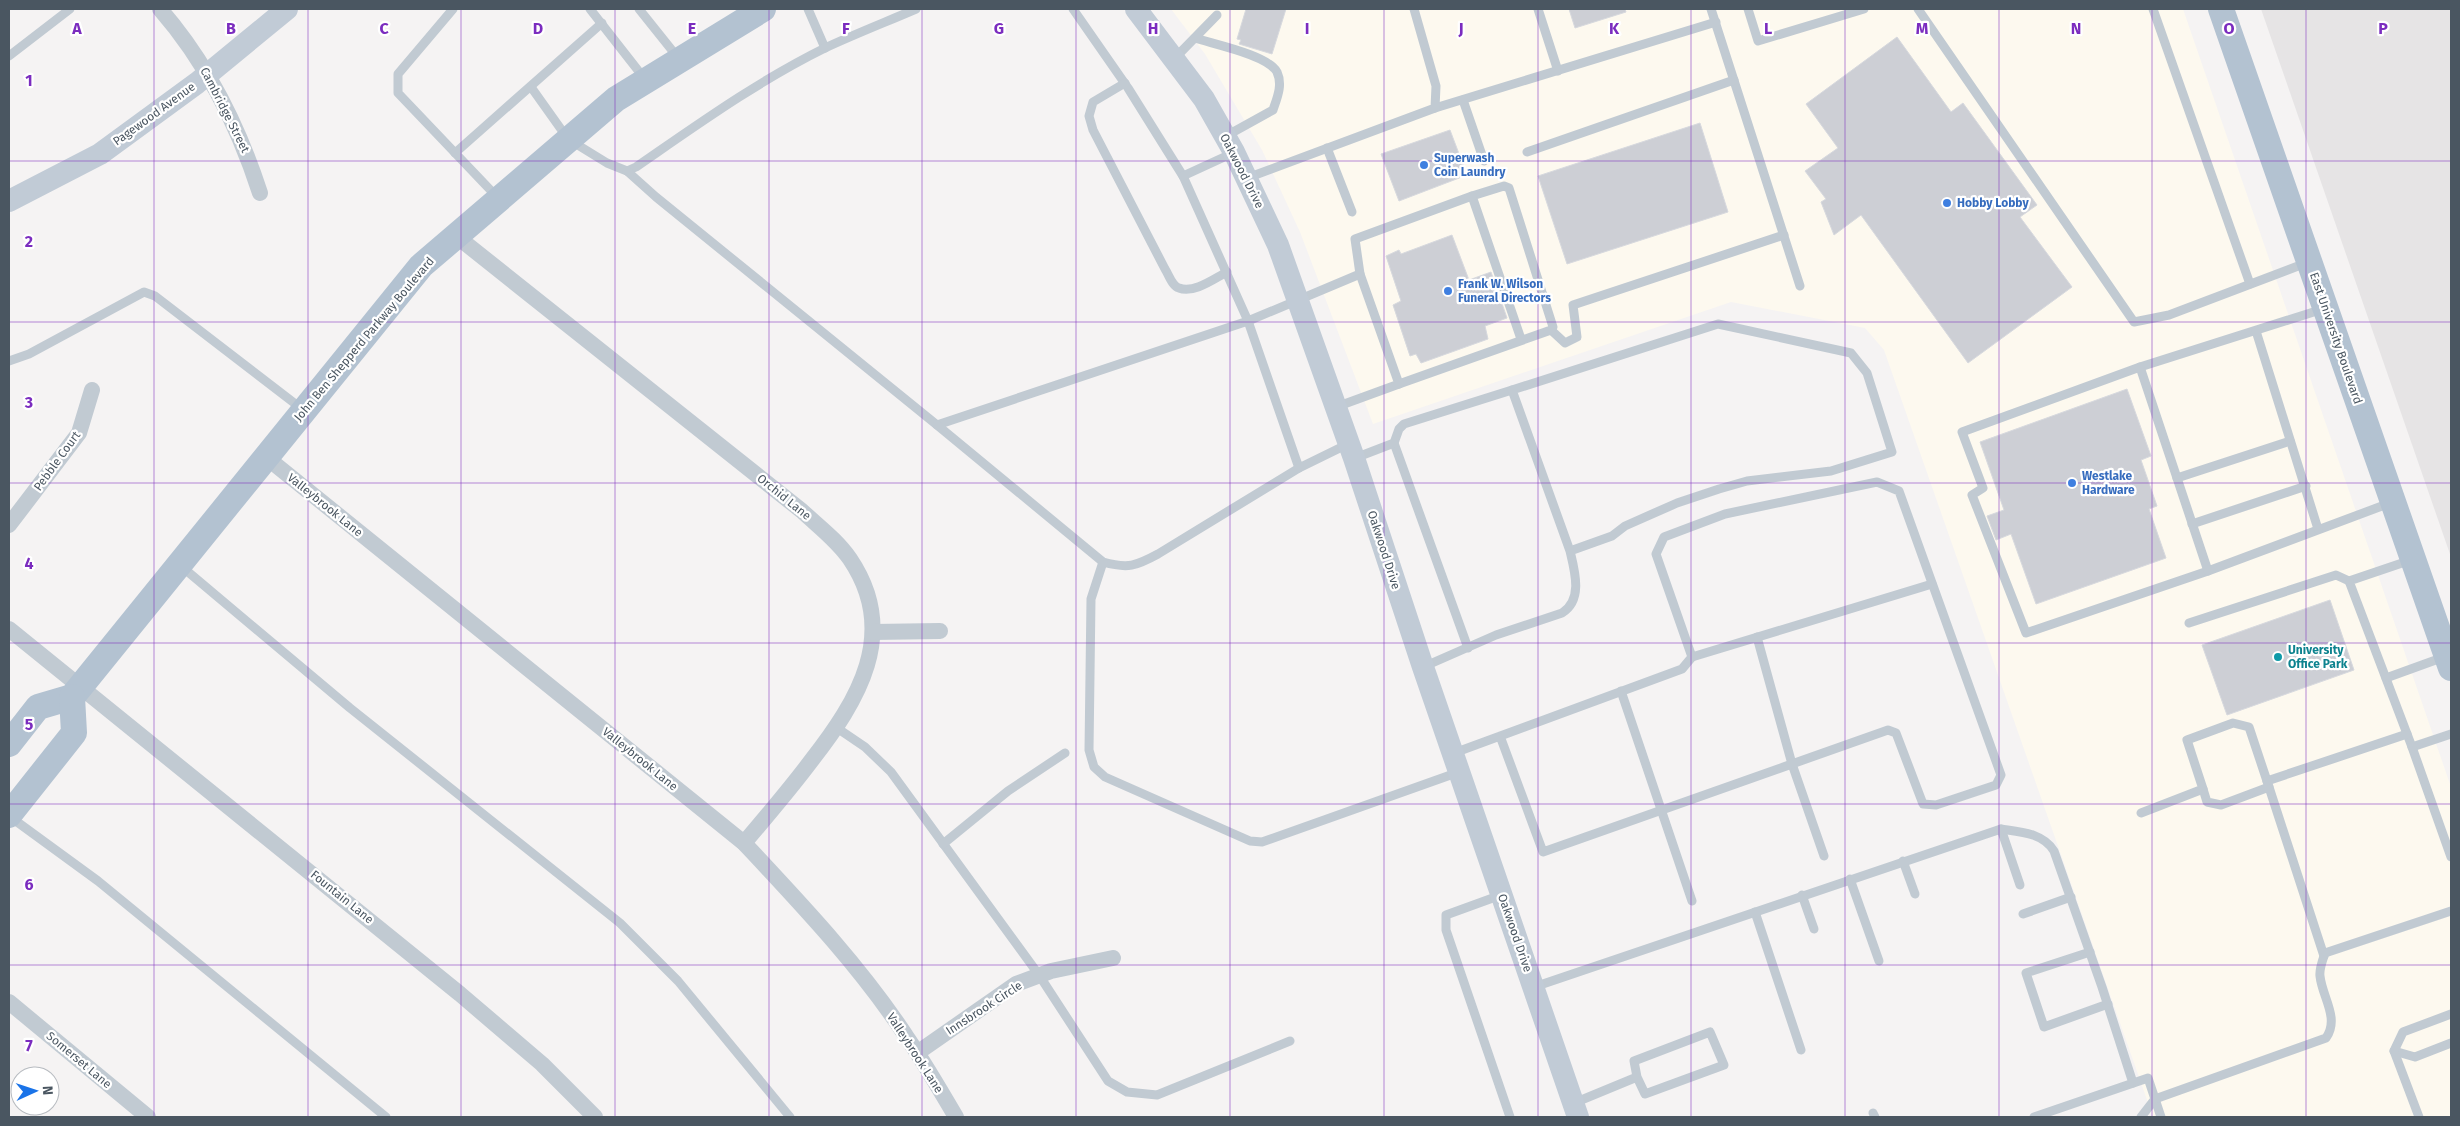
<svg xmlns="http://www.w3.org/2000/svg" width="2460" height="1126" font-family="'Fira Sans',sans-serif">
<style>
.commercial{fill:#fdf9ef}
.education{fill:#e6e4e5}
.building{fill:#cdcfd5;stroke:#d7d9de}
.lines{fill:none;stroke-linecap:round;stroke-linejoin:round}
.lane{stroke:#c1cad2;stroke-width:9}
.street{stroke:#c1cad2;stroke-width:16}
.secondary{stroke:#c1cbd6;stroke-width:22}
.primary{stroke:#b3c2d1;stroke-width:26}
.grid{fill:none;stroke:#7b2cbf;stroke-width:1;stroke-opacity:0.55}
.shop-dot{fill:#3f7fe0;stroke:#fff;stroke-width:2}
.culture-dot{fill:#0f9aa8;stroke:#fff;stroke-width:2}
.labels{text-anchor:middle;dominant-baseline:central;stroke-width:4.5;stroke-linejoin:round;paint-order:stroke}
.street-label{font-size:12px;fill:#4a5661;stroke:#fff}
.shop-label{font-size:12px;font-weight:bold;fill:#366cbe;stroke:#fff;text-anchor:start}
.culture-label{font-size:12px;font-weight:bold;fill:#0d838f;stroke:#fff;text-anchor:start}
.grid-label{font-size:16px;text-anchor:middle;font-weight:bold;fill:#7b2cbf;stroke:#fff;stroke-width:4.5;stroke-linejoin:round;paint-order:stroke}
</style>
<rect width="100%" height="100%" fill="#f5f3f3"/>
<!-- commercial -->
<path class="commercial" d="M1171,9H2183L2451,787V1117H2153L1884,350L1865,328L1731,302L1373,424L1300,232L1262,150L1205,54Z"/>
<!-- education -->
<path class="education" d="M2261,9H2451V557Z"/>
<!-- building -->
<g class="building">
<path d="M1246,9H1286L1272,54L1239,44L1241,40L1237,39Z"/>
<path d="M1569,9H1625L1626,12L1575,28Z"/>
<path d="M1897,37L1951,112L1963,103L2037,205L2020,217L2072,287L1968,363L1861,215L1834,235L1821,202L1826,199L1805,171L1838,148L1806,104Z"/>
<path d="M1700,123L1728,212L1567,264L1538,176Z"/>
<path d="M1450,130L1467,175L1399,201L1381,154Z"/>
<path d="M1452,235L1469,280L1491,272L1507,318L1485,326L1488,339L1421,363L1416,354L1410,356L1393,305L1401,301L1386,256L1399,250L1401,254Z"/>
<path d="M2127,389L2151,456L2141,460L2157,506L2149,509L2166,558L2036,604L2011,534L1996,540L1987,516L2004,510L1980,442Z"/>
<path d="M2330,600L2354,670L2227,715L2202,645Z"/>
</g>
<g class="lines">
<!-- lane -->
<g class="lane">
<path d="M453,9L398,74V93L498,198"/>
<path d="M590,9L644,78"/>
<path d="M639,9L679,59"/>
<path d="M808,9L825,48"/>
<path d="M1073,9L1128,88L1183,176L1248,321L1299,468L1348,444"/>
<path d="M1538,9L1558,71"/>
<path d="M1711,9L1800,286"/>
<path d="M1748,9L1758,41L1864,9"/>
<path d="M1918,9L2134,322L2169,315L2306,263"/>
<path d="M2153,9L2250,284"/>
<path d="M1195,38C1213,44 1268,55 1277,72C1283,85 1277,98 1273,110L1226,136"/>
<path d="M9,56L70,9"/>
<path d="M1174,59L1217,15"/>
<path d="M1125,83L1093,102L1089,116L1093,130L1165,269C1169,275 1172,286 1179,288C1194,294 1215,278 1227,272"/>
<path d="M531,87L568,139L607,163L627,171L636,167C697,125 758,81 825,48C855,34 886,22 916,9"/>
<path d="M1463,100L1484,161"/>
<path d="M1435,108L1716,22"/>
<path d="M1327,148L1352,212"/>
<path d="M1527,152L1734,80"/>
<path d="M455,153L602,23"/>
<path d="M627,171L656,197L937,425L1248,321L1360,274"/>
<path d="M1183,176L1233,153"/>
<path d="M1247,178L1435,108L1436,86L1414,9"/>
<path d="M2323,309L2140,367L1962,432L1983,488L1972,495L2026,633L2208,571L2390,503"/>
<path d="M1551,330L1565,343L1577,337L1573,305L1784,235"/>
<path d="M2256,331L2318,529"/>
<path d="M9,361L29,354L144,292L155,296L302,409"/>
<path d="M2140,367L2208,571"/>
<path d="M1399,384L1551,330L1553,327L1509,188L1504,186L1472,196L1521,339"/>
<path d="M1336,407L1399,384L1360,274L1355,239L1472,196"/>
<path d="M937,425L1103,562C1128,569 1136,566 1158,554L1299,468"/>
<path d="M1394,443L1468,648"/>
<path d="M1355,458L1394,443L1399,429L1404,424L1512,390"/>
<path d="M2177,478L2290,441"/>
<path d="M2192,524L2306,486"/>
<path d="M2411,560L2349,581L2412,747L2451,734"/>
<path d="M1103,562L1091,599L1089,750L1094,767L1105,777L1250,841L1262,842L1459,772"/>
<path d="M181,566L350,708L620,923L678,981L790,1117"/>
<path d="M2189,623L2336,575L2349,581"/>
<path d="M1757,637L1792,764L1824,856"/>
<path d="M1692,657L1932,584"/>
<path d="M1423,667L1496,635L1562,613C1583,600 1575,572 1570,551L1512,390L1718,324L1851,353L1867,373L1892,452L1831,471L1747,481L1719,489L1677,503L1625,526L1612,536L1570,551"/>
<path d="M2386,678L2444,657"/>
<path d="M1621,691L1692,901"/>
<path d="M837,728L865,747L891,772L1039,975L1108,1081L1127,1092L1157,1095L1290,1041"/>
<path d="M2412,747L2451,857"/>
<path d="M1454,753L1682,669L1692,657L1656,554L1664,537L1725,514L1877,482L1899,491L2001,775L1996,785L1936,805L1923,804L1896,733L1888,730L1543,852L1500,736"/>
<path d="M2267,781L2324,956"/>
<path d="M2203,789L2207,802L2221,805L2269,787"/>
<path d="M2141,813L2203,789L2187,740L2233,723L2249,727L2267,781L2407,734"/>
<path d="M9,816L98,881L386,1117"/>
<path d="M2001,829L2020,885"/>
<path d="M943,844L1008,791L1065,753"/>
<path d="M1903,861L1915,894"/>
<path d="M1850,879L1879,961"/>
<path d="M1501,895L1446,915V930L1510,1117"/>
<path d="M1802,895L1814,929"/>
<path d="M1755,912L1801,1050"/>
<path d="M2023,914L2071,897"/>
<path d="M2090,952L2026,973L2044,1027L2108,1004"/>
<path d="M1534,987L2001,829C2021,832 2043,833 2054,851L2102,987L2133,1083"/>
<path d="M2394,1051L2415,1057L2451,1043"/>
<path d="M1574,1103L1637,1077L1645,1094L1724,1065L1710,1032L1634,1061L1637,1077"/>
<path d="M1873,1113L1875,1117"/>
<path d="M2034,1117L2148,1078L2161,1117"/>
<path d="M2141,1117L2155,1099L2326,1038C2340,1018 2322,997 2320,976C2319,969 2323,959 2325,953L2451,911"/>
<path d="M2419,1117L2394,1051L2403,1032L2451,1014"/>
</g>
<!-- street -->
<g class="street">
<path d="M160,9C207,63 238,125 260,193"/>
<path d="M455,235L802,511C818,526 837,540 850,559C900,633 858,701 811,761C790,789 767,816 744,843"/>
<path d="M266,457L744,843C801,904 860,966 906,1036C924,1062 940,1090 956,1117"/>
<path d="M9,525L79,433L92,390"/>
<path d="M9,629L460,994L542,1064L595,1117"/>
<path d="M873,632L940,631"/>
<path d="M9,1002L148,1117"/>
<path d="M917,1053L1016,984L1051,971L1113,958"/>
</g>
<!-- secondary -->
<g class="secondary">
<path d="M1136,9L1204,99L1234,152L1278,245L1354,458L1423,667L1578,1117"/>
<path d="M9,201L100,154L197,83L287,9"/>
</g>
<!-- primary -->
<g class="primary">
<path d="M2221,9L2451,668"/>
<path d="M9,744L38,707L72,697L421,266L616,99L763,9"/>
<path d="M9,815L74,733L72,697"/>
</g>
</g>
<!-- grid -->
<path class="grid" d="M154,9V1117M308,9V1117M461,9V1117M615,9V1117M769,9V1117M922,9V1117M1076,9V1117M1230,9V1117M1384,9V1117M1538,9V1117M1691,9V1117M1845,9V1117M1999,9V1117M2152,9V1117M2306,9V1117M9,161H2451M9,322H2451M9,483H2451M9,643H2451M9,804H2451M9,965H2451"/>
<!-- markers -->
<g class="shop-dot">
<circle cx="1424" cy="165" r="5"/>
<circle cx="1947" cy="203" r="5"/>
<circle cx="1448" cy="291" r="5"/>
<circle cx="2072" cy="483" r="5"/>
</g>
<circle class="culture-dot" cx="2278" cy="657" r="5"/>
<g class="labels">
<!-- street labels -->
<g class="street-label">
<text transform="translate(225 110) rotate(63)">Cambridge Street</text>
<text transform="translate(154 114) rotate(-36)">Pagewood Avenue</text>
<text transform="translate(1242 171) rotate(63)">Oakwood Drive</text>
<text transform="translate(2336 338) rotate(71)">East University Boulevard</text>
<text transform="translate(364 339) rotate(-50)">John Ben Shepperd Parkway Boulevard</text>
<text transform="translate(57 461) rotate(-54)">Pebble Court</text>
<text transform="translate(784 497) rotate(39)">Orchid Lane</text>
<text transform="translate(325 505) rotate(39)">Valleybrook Lane</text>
<text transform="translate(1384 550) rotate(72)">Oakwood Drive</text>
<text transform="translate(640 759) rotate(39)">Valleybrook Lane</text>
<text transform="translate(342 897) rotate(39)">Fountain Lane</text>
<text transform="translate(1515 933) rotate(71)">Oakwood Drive</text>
<text transform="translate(984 1008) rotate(-33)">Innsbrook Circle</text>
<text transform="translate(915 1053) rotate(57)">Valleybrook Lane</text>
<text transform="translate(79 1060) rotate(40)">Somerset Lane</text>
</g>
<!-- shop labels -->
<g class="shop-label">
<text x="1434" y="158">Superwash<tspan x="1434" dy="14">Coin Laundry</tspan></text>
<text x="1957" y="203">Hobby Lobby</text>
<text x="1458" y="284">Frank W. Wilson<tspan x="1458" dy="14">Funeral Directors</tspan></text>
<text x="2082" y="476">Westlake<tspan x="2082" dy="14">Hardware</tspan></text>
</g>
<!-- culture labels -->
<g class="culture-label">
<text x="2288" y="650">University<tspan x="2288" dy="14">Office Park</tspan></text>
</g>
</g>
<g class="grid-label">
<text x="77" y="34">A</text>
<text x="231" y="34">B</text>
<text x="384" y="34">C</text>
<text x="538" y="34">D</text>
<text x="692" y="34">E</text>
<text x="846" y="34">F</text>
<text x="999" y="34">G</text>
<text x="1153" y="34">H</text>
<text x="1307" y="34">I</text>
<text x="1461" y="34">J</text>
<text x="1614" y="34">K</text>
<text x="1768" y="34">L</text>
<text x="1922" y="34">M</text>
<text x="2076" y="34">N</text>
<text x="2229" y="34">O</text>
<text x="2383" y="34">P</text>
<text x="29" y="86">1</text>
<text x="29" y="247">2</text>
<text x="29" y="408">3</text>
<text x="29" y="569">4</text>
<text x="29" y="730">5</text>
<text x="29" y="890">6</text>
<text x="29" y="1051">7</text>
</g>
<!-- border -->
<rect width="2460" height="1126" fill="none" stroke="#4a5661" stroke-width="20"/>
<!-- north arrow -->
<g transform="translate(35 1091) rotate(87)"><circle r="24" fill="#ffffff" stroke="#b7bbc0"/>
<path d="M0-4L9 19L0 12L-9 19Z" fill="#1a73e8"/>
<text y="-8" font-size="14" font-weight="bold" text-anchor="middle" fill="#4a5661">N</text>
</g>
</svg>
